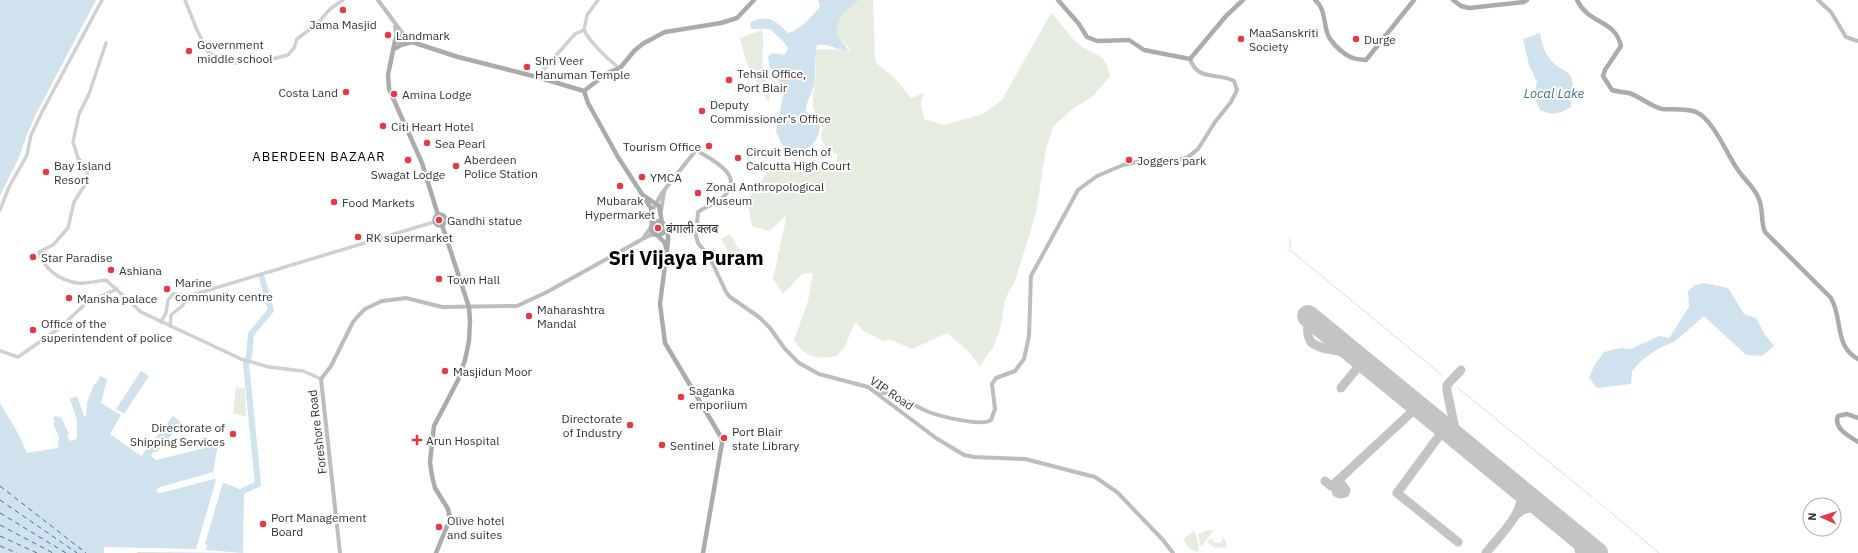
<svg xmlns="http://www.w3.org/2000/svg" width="1858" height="553" font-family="'IBM Plex Sans','Noto Sans Devanagari',sans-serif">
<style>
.green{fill:#e6ecdf}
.water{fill:#cfe2ee}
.pier{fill:#fff}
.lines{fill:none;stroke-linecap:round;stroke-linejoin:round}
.stream{stroke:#cfe2ee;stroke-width:1}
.river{stroke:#cfe2ee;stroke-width:6}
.ferry{stroke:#3f7597;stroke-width:1;stroke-dasharray:5 4;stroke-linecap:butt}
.taxiway{stroke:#c4c4c4;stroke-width:9}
.runway{stroke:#c4c4c4;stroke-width:22}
.tertiary{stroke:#d0d0d0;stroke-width:3.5}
.secondary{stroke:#bdbdbd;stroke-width:4}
.primary{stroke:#ababab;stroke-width:4.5}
.poi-dot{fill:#e63946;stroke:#fff;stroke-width:1.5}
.labels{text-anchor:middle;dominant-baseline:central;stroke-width:4;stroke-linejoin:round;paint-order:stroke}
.poi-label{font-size:12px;fill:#333;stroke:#fff;text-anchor:start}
.street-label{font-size:12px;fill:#333;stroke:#fff}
.water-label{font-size:13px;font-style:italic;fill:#3f7597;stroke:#fff}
.neighbourhood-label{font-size:13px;letter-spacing:1px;fill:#000;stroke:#fff}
.town-label{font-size:20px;font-weight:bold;fill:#000;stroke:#fff}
</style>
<rect width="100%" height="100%" fill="#fff"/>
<!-- green -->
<g class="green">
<path d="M858,0H873L875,62L894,77L911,98L924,93L921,104L924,119L944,125L983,114L1002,100L1051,13C1061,23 1070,38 1081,46C1098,57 1105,53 1110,76L1094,95L1070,111L1053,127L1046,148L1036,213L1015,281L1005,299L1000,330L993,347L979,367C974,353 958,343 947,333L912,349L892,340L883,341L863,330L855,322L845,346L837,356C816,360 806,358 794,340L808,301L813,273L802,274L783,294L773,279L785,224L786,215L770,231L752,226L748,205L749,197L772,166C779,167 788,170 794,169C810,166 812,161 828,168L837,164V154L826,150L821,137L823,128C805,103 816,95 816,68C816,61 814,55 814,49L850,50L838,36L836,27L844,9L853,5Z"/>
<path d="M762,30C765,43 761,55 763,68C766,83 770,85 769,102C754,83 745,62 740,38Z"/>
<path d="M730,234L747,263L738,269L721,239Z"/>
<path d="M236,387L245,389L246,416L233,414Z"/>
<path d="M1208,530H1214L1201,547L1198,534Z"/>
<path d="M1194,531C1196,537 1201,545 1198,552L1189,548L1183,539Z"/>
<path d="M1222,535L1226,541V547L1216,548L1207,543L1210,538L1216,543L1221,542L1223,539Z"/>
</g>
<!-- water -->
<g class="water">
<path d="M0,0H96L36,114L26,137L20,155L0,196Z"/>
<path d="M818,0H859C845,12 838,14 837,34L848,50C837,51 828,42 817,45C813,58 817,72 814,85C812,95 805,102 806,112C809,113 812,115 815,117C825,126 817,144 806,149C802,151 795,151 790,152L781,143L776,131L784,92L774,74L770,70L768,57L772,53L785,55L788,48L782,40L770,29H752L750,26L751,22C768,14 776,21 788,33C801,29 812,17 820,6Z"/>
<path d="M1540,33C1542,46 1546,58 1557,66C1562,70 1566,70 1570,75C1575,82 1572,99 1571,107C1558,114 1554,116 1540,110L1534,96L1537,82L1529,65L1523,39Z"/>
<path d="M1704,283L1728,288L1744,314L1756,318L1765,335L1774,346L1762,356L1746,355L1704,316L1674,342L1659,348L1642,360L1632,371L1631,384L1597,388L1589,378L1594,366L1604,352L1621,348L1631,349L1659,336L1669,338L1689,307L1688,291L1695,285Z"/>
<path d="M141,371L149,376L124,414L116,409Z"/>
<path d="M100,376L107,379L101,403L121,415L110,434L141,456L173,416L182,423L157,452H153L151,456L156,460L218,445L213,472L214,479C224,484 236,485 244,493L243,553H0V403C5,412 11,421 16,430C21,437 22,445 27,453L58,448L59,437L53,423L55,422L53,417L57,416L58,418L61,417L69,434L67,435L70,441L77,439V420L70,399L77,396L84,416H86L87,403L94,384H96Z"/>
</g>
<!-- pier -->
<g class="pier">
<path d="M213,472L214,479L161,493L157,492V489L160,487Z"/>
<path d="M216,480L223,482L205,544L207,545L206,550L243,553L138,552L136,553H104V547L196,549Z"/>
</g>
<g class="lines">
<!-- stream -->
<g class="stream">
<path d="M1290,238V250L1442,375"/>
<path d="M1458,388L1592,497"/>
<path d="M1597,501L1606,509"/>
<path d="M1609,511L1659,553"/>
</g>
<!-- river -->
<path class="river" d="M243,491L258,484L246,364L249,356L251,334L271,310L262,278"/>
<!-- ferry -->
<g class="ferry">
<path d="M0,486L86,553"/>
<path d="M0,500L77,553"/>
<path d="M0,513L66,553"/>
<path d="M0,525L53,553"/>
<path d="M0,536L37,553"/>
<path d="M0,546L17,553"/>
</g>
<!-- taxiway -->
<g class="taxiway">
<path d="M1332,335L1320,318L1315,316C1306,322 1306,334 1311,342C1323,352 1341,349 1356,355"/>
<path d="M1341,388L1363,361"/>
<path d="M1445,428L1397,493L1458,542"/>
<path d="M1457,438L1447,391V385L1461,370"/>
<path d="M1325,481L1331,486L1333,485L1416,408H1420"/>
<path d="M1335,483V488L1337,493L1340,494L1345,493L1346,490L1340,482V479"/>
<path d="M1517,514L1524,509L1541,507"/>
<path d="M1575,535L1580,553"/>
<path d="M1486,553C1499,536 1525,513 1521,491"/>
</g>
<!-- runway -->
<path class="runway" d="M1308,316L1597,553"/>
<!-- tertiary -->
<g class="tertiary">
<path d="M185,0L197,30L208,52L220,61L234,63L268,60L288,55L294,48L297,39L318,23L330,9L343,0"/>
<path d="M584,30C588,40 611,63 620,68"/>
<path d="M106,43L89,94L79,114L73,142L78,158L88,169L86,183L74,202L68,228L53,245L39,252C44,269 60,281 78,283C87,284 97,281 106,280L141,312L241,359L269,367L303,371L321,379"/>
<path d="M537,77L575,34L584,30L587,15L598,0"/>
<path d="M0,210L9,187L27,155L31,135L42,112L102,0"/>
<path d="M161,322L166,313L168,300L173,294L189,296L434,222"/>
<path d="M170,326L171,315L182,306L189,296"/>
<path d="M0,351L18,357L61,327L86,303L117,289"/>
</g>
<!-- secondary -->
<g class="secondary">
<path d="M378,0L406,38"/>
<path d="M1818,0L1831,12L1846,37L1858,41"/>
<path d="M395,27L397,41L401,45"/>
<path d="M652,211L662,193L696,150C711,159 748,176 722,198C716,204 706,206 698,212L696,236L698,243L710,258L726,292L730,297L759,317L770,328L785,349L799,363L819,374L868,387L936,438L964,455L974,457L1025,459L1095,477L1117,492L1163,540L1173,553"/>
<path d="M661,211L664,192"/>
<path d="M644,237L652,226"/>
<path d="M877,393C892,390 914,406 929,412C939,416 983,427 991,420L995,409L992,384L996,378L1015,371L1024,359L1029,336L1031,276L1078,190L1097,176L1123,165L1151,159L1179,160L1188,157L1198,149L1215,122L1231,102L1237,90L1234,81C1218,72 1198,82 1190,59"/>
<path d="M340,553L321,379L331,366L353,322L359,315L365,309L382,301L406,298L442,307L517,306L547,292L648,236L655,234"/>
</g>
<!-- primary -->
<g class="primary">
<path d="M1058,0L1079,24L1087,37L1097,41L1129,40L1144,50L1190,59L1226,16L1243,0"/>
<path d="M1315,0C1326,9 1323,23 1328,35C1332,44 1344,55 1353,58C1357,60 1362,59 1366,60L1414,0"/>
<path d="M1453,0L1461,6L1469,8L1524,2L1527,0"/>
<path d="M1577,0C1589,25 1615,19 1621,46L1605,70L1603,76L1612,90C1618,92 1624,92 1629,93C1641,97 1650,106 1662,109C1672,110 1686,108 1696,112C1714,120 1727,155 1738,170C1744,179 1754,187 1758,197C1764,208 1760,221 1765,232L1831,298C1843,319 1834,346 1858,359"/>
<path d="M394,49L401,45L412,42"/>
<path d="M584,91L607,73L620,68L635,50L644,43L665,32L721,23L737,18L754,0"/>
<path d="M643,195L659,206L662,223"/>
<circle cx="440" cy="220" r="5.5"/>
<path d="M438,215L422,163L389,89L388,75L395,41L396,38L402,36L412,42L458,57L537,77L584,91L588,103L618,157L651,208L652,224"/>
<circle cx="658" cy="228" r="7"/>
<path d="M665,227L668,235V241L660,304L665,343L721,437L722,443L703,553"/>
<path d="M657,235L665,243L666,248"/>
<path d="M1858,418L1847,414L1838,416C1833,428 1849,436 1858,442"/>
<path d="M436,553L450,519L448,509L435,488L432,476L430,462L434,426L458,380L465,360L469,341L470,321L469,307L442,225"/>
</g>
</g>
<!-- markers -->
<g class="poi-dot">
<circle cx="343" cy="10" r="4"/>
<circle cx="388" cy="35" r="4"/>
<circle cx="1241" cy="39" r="4"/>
<circle cx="1356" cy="39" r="4"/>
<circle cx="189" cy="51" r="4"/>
<circle cx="527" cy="67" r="4"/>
<circle cx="729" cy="80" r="4"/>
<circle cx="346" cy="92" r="4"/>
<circle cx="394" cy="94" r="4"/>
<circle cx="702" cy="111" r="4"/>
<circle cx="383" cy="126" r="4"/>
<circle cx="427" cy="143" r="4"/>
<circle cx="709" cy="146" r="4"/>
<circle cx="738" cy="158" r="4"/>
<circle cx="408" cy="160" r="4"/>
<circle cx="1129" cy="160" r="4"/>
<circle cx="456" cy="166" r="4"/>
<circle cx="46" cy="172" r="4"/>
<circle cx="642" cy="177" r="4"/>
<circle cx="620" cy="186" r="4"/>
<circle cx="698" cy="193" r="4"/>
<circle cx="334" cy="202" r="4"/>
<circle cx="439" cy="220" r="4"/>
<circle cx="658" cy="228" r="4"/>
<circle cx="358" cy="237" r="4"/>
<circle cx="33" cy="257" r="4"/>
<circle cx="111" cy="270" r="4"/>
<circle cx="439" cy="279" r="4"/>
<circle cx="167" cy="289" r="4"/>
<circle cx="69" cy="298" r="4"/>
<circle cx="529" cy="316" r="4"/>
<circle cx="33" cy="330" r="4"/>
<circle cx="445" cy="371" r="4"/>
<circle cx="681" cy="397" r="4"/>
<circle cx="630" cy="425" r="4"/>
<circle cx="233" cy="434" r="4"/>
<circle cx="724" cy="438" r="4"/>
<path d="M415 434h4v4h4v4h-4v4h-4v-4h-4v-4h4z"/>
<circle cx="662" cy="445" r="4"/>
<circle cx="263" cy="524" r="4"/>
<circle cx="439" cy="527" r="4"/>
</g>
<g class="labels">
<!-- poi labels -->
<g class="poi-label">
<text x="343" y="24" text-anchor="middle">Jama Masjid</text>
<text x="1249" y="32">MaaSanskriti<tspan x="1249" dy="14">Society</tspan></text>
<text x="396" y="35">Landmark</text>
<text x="1364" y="39">Durge</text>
<text x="197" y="44">Government<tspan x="197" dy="14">middle school</tspan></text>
<text x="535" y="60">Shri Veer<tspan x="535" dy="14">Hanuman Temple</tspan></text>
<text x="737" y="73">Tehsil Office,<tspan x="737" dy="14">Port Blair</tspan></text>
<text x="338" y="92" text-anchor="end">Costa Land</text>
<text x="402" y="94">Amina Lodge</text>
<text x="710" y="104">Deputy<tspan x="710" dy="14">Commissioner's Office</tspan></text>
<text x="391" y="126">Citi Heart Hotel</text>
<text x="435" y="143">Sea Pearl</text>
<text x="701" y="146" text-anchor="end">Tourism Office</text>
<text x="746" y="151">Circuit Bench of<tspan x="746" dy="14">Calcutta High Court</tspan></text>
<text x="464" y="159">Aberdeen<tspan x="464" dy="14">Police Station</tspan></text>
<text x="1137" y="160">Joggers park</text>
<text x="54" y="165">Bay Island<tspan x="54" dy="14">Resort</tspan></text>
<text x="408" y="174" text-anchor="middle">Swagat Lodge</text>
<text x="650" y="177">YMCA</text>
<text x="706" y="186">Zonal Anthropological<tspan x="706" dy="14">Museum</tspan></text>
<text x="620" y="200" text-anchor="middle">Mubarak<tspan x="620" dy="14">Hypermarket</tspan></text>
<text x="342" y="202">Food Markets</text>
<text x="447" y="220">Gandhi statue</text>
<text x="666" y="228">बंगाली क्लब</text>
<text x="366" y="237">RK supermarket</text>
<text x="41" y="257">Star Paradise</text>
<text x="119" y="270">Ashiana</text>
<text x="447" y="279">Town Hall</text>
<text x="175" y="282">Marine<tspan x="175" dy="14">community centre</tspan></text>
<text x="77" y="298">Mansha palace</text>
<text x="537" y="309">Maharashtra<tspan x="537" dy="14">Mandal</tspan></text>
<text x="41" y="323">Office of the<tspan x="41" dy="14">superintendent of police</tspan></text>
<text x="453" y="371">Masjidun Moor</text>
<text x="689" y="390">Saganka<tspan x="689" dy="14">emporiium</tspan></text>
<text x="622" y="418" text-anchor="end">Directorate<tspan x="622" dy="14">of Industry</tspan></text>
<text x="225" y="427" text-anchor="end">Directorate of<tspan x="225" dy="14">Shipping Services</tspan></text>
<text x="732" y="431">Port Blair<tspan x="732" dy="14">state Library</tspan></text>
<text x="426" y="440">Arun Hospital</text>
<text x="670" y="445">Sentinel</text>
<text x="271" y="517">Port Management<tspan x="271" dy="14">Board</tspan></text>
<text x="447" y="520">Olive hotel<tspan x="447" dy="14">and suites</tspan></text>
</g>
<!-- street labels -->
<g class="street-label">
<text transform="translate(892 393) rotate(34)">VIP Road</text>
<text transform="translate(317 432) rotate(-97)">Foreshore Road</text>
</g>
<!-- water labels -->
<g class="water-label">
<text x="1554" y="93">Local Lake</text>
</g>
<!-- neighbourhood labels -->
<g class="neighbourhood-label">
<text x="319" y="156">ABERDEEN BAZAAR</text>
</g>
<!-- town labels -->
<g class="town-label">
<text x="686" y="257">Sri Vijaya Puram</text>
</g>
</g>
<!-- north arrow -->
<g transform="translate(1822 517) rotate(273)"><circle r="19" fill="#ffffff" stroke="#adadad"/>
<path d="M0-3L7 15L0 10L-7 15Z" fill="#e63946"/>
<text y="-6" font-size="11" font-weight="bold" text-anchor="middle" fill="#333333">N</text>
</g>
</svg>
